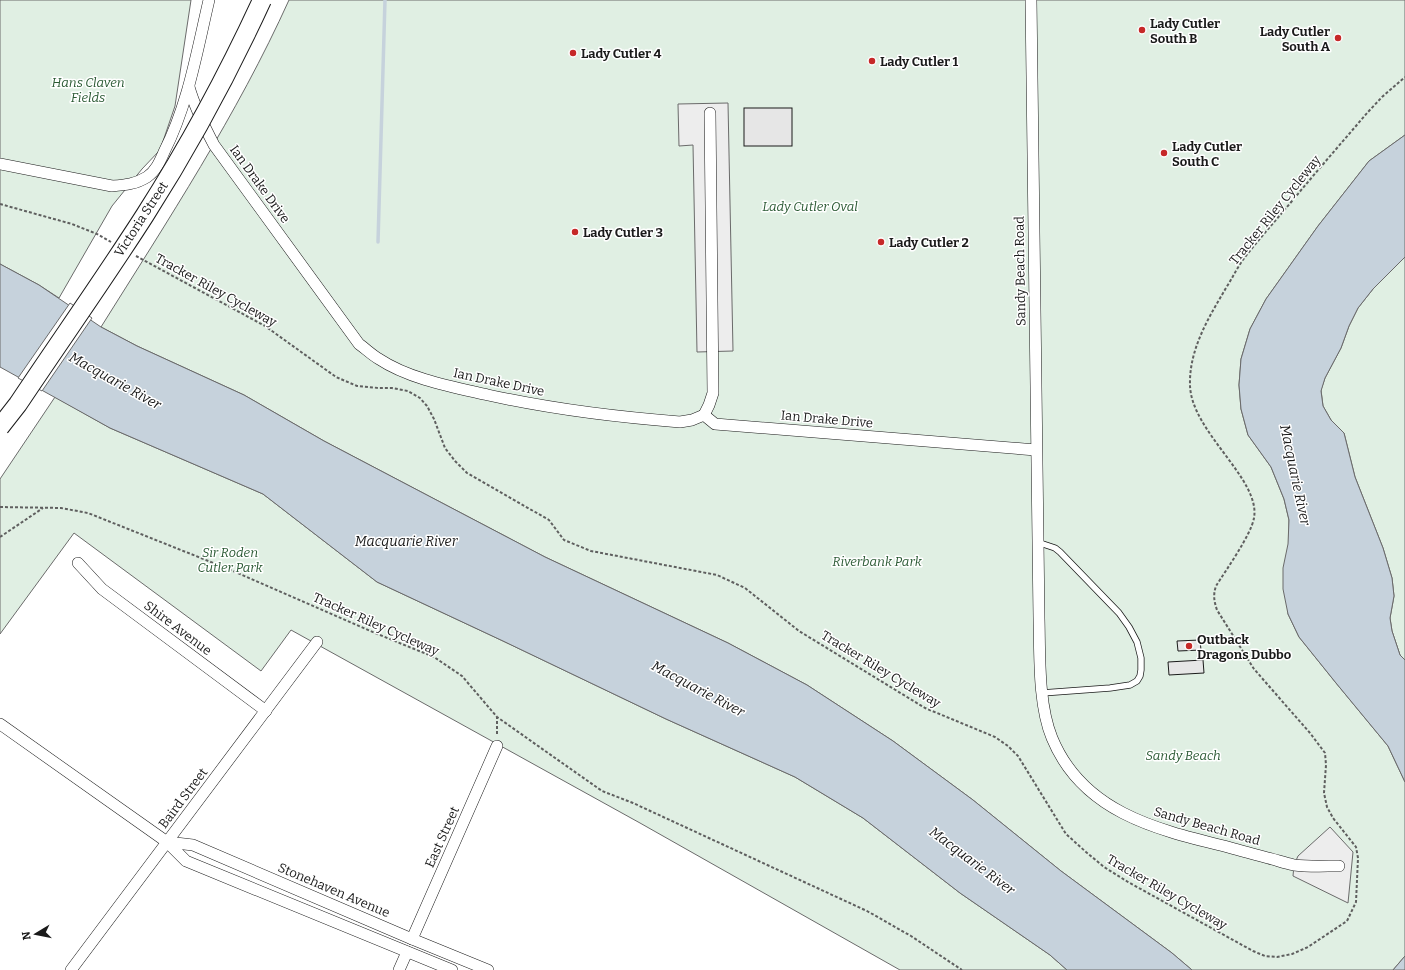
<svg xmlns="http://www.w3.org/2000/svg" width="1405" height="970" font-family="Bitter,serif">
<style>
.green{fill:#e0efe3;stroke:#6a6a6a}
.parking{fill:#ededed;stroke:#6a6a6a}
.water{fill:#c6d2dc;stroke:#6a6a6a}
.pier{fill:#fff;stroke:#6a6a6a}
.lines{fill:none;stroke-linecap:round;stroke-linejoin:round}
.stream{stroke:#c6d2dc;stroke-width:3.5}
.building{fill:#e6e6e6;stroke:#1a1a1a}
.service-casing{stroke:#1a1a1a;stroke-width:7}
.minor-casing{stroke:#1a1a1a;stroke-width:12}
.path{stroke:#5f5f5f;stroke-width:2;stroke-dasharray:3 2;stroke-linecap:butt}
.service{stroke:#fff;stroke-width:5.5}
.minor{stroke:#fff;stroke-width:11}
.trunk-bridge-casing{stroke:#1a1a1a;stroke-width:20;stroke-linecap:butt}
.trunk-bridge{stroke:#fff;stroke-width:18}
.poi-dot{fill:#c62828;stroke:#fff;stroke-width:1.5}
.labels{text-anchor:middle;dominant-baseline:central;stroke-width:3;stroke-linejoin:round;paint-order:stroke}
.poi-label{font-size:13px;font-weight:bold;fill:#1a1a1a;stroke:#fff;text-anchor:start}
.park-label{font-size:13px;font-style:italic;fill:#2b5a34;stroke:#fff}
.street-label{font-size:13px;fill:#1a1a1a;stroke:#fff}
.water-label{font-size:14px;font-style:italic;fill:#1a1a1a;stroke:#fff}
</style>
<rect width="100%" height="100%" fill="#fff"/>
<!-- green -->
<g class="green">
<path d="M0,0H191L175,106L160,150L142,169L112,206L59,298L39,285L0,264Z"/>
<path d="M289,0H1405V135L1369,161L1318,226L1266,299L1250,329L1241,359L1239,385L1241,409L1248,435L1271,467L1284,499L1289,520L1288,614L1299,637L1336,683L1388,746L1405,782V956L1393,970H1192L1172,953L1061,871L973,800L893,741L807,685L728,643L545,557L324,441L244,395L137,346L101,327C168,220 237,115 289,0Z"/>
<path d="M1405,257V660L1400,655L1392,631L1390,618L1394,596L1392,578L1383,548L1355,477L1344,433L1331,420L1323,406L1321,390L1325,378L1341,348L1349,326L1358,308L1373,289Z"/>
<path d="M55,397L110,428L263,494L377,582L503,641L666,719L795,777L863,818L960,893L1050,955L1067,970H900L640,823L291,630L261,671L74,533L0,634V479Z"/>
</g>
<!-- parking -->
<g class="parking">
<path d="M728,103L733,351L697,352L693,145L679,146L678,104Z"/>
<path d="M1330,827L1353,852L1348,903L1293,876L1294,865L1298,856Z"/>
</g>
<!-- water -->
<g class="water">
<path d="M1405,135V257L1373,289L1358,308L1349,326L1341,348L1325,378L1321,391L1323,406L1331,420L1344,433L1355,477L1383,548L1392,578L1394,596L1390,618L1392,631L1400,655L1405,660V782L1388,746L1336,683L1299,637L1288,614L1283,589V568L1288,544L1289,520L1284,499L1271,467L1248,435L1241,409L1239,385L1241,359L1250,329L1266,299L1318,226L1369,161Z"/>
<path d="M0,264L39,285L101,327L137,346L244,395L324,441L545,557L728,643L807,685L893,741L973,800L1061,871L1172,953L1192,970H1067L1050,955L960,893L863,818L795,777L666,719L503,641L377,582L263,494L110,428L0,367Z"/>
<path d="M1405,956V970H1393Z"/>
</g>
<!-- pier -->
<path class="pier" d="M70,303L92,318L42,391L18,378Z"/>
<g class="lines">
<!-- stream -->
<path class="stream" d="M378,242L385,0"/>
</g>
<!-- building -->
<g class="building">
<rect x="744" y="108" width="48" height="38"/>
<path d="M1200,640L1201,650L1178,651L1177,641Z"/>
<path d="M1203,660L1204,673L1169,675L1168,662Z"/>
</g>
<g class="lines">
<defs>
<path id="service" d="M1037,542L1055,548L1060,552L1119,613L1129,627L1137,642L1141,658V670L1140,676L1137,681L1130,685L1110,688L1042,693"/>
<g id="minor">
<path d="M1031,0L1039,618C1040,655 1038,704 1052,738C1082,811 1154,829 1224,846C1238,850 1253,854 1268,858C1276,860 1285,863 1294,865C1308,867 1325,866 1339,866"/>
<path d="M189,87C195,108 204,126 214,145L359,344C366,349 372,355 379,359C409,379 453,387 488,395C551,409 615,417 680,422L692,420L704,415L715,424L1036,450"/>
<path d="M0,164L112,186C125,185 136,184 147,177C156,171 160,161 164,152C188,105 197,51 209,0"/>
<path d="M704,415L709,405L713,393L710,113"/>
<path d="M78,563L102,589L266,711"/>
<path d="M0,724L167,842L186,861L452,970"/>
<path d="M167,842L193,845L412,939L488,970"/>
<path d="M412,939L497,746"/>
<path d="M71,970L317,642"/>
<path d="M399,970L407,952"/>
</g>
</defs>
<!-- service casing -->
<use href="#service" class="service-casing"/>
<!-- minor casing -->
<use href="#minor" class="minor-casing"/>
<!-- path -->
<g class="path">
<path d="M0,204L72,224L97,234L111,242"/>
<path d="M136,256L265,326L336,377L357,386L379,388H392L408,391L420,398L427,406L434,419L445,448L455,461L467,473L549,520L564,540L591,551L717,575L745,588L799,631L925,708L995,737L1008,746L1018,756L1066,834L1086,852L1104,867L1128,882L1253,951L1265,956L1277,957L1292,954L1308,947L1347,921L1356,902L1358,858L1356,847L1333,818L1327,807L1324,793L1326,765L1325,753L1310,733L1254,669L1217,610C1214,601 1213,595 1216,586C1226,570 1251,535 1254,518C1261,479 1191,432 1190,385C1189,349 1209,317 1226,288C1233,277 1238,266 1245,257C1260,238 1276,220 1292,201C1317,171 1343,141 1368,112L1382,97L1405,77"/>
<path d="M0,507L61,508L88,513L226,568L375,633L434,657L462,676L497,717L602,791L633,803L867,911L911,936L962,970"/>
<path d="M0,537L43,508"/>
<path d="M497,734V717"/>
</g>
<!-- service -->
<use href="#service" class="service"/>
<!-- minor -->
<use href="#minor" class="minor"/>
<defs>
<path id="trunk-bridge" d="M0,427L18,404C60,341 104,279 145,215C189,146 228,74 262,0"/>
</defs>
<!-- trunk-bridge casing -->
<use href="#trunk-bridge" class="trunk-bridge-casing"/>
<!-- trunk-bridge -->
<use href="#trunk-bridge" class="trunk-bridge"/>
</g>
<!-- markers -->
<g class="poi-dot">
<circle cx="1142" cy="30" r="4"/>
<circle cx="1338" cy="38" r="4"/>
<circle cx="573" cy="53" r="4"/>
<circle cx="872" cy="61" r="4"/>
<circle cx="1164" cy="153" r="4"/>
<circle cx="575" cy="232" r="4"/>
<circle cx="881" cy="242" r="4"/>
<circle cx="1189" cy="646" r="4"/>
</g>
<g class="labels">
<!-- poi labels -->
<g class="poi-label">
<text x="1150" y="23">Lady Cutler<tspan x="1150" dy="15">South B</tspan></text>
<text x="1330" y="31" text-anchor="end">Lady Cutler<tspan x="1330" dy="15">South A</tspan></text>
<text x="581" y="53">Lady Cutler 4</text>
<text x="880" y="61">Lady Cutler 1</text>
<text x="1172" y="146">Lady Cutler<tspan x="1172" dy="15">South C</tspan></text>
<text x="583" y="232">Lady Cutler 3</text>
<text x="889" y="242">Lady Cutler 2</text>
<text x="1197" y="639">Outback<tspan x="1197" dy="15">Dragons Dubbo</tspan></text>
</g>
<!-- park labels -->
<g class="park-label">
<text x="88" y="82">Hans Claven<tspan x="88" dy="15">Fields</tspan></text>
<text x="810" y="206">Lady Cutler Oval</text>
<text x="230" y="552">Sir Roden<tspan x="230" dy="15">Cutler Park</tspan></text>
<text x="877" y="561">Riverbank Park</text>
<text x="1183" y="755">Sandy Beach</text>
</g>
<!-- street labels -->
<g class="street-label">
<text transform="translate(260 184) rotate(54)">Ian Drake Drive</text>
<text transform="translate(1275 210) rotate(-51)">Tracker Riley Cycleway</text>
<text transform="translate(141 219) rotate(-57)">Victoria Street</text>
<text transform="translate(1020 271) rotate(-91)">Sandy Beach Road</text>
<text transform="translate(216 290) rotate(29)">Tracker Riley Cycleway</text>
<text transform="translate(499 382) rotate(12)">Ian Drake Drive</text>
<text transform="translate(827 419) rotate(5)">Ian Drake Drive</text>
<text transform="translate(376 624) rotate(24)">Tracker Riley Cycleway</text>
<text transform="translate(178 628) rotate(37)">Shire Avenue</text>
<text transform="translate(881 669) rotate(31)">Tracker Riley Cycleway</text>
<text transform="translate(183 798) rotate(-53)">Baird Street</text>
<text transform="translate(1207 826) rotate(16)">Sandy Beach Road</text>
<text transform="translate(442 837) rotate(-66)">East Street</text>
<text transform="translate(334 890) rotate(23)">Stonehaven Avenue</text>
<text transform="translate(1167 892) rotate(30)">Tracker Riley Cycleway</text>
</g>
<!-- water labels -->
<g class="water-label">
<text transform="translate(115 381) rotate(29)">Macquarie River</text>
<text transform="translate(1295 475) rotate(78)">Macquarie River</text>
<text x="406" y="541">Macquarie River</text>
<text transform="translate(698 689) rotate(28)">Macquarie River</text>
<text transform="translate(972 861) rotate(37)">Macquarie River</text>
</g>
</g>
<!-- north arrow -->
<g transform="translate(36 934) rotate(260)" stroke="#ffffff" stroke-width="3" paint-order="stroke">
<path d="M0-3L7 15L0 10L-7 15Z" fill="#1a1a1a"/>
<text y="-6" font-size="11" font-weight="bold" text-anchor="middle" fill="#1a1a1a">N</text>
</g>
</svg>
